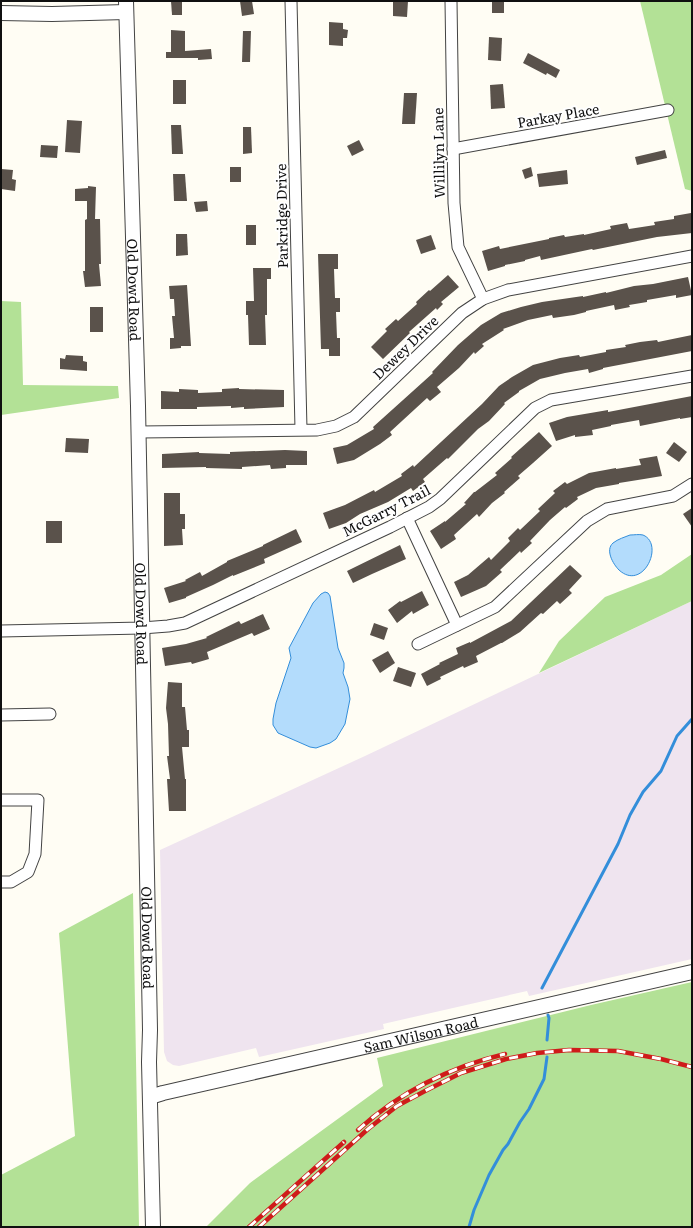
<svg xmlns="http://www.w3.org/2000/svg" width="693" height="1228" font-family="Literata,serif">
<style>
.industrial{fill:#efe4ef}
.forest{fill:#b3e196}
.water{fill:#b3dcfc;stroke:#338eda}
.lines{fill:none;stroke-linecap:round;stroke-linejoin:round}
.stream{stroke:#338eda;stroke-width:3}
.building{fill:#5a524b}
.minor-casing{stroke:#434343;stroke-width:13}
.tertiary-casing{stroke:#434343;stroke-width:16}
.minor{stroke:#fff;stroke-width:11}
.tertiary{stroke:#fff;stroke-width:14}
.rail-casing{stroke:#cf1b1a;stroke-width:4.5}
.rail{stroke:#fff;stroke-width:3;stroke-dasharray:9;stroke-linecap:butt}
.labels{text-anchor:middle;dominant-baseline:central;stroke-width:4;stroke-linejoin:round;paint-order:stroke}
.street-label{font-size:14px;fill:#101010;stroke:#fff}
</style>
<rect width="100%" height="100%" fill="#fffdf4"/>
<!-- industrial -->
<path class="industrial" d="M692,601V959L529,996L527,991L383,1024L384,1029L259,1057L256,1048L179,1066L173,1065L167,1061L164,1052L160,850L365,756Z"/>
<!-- forest -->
<g class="forest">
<path d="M640,1H692V191L685,189Z"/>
<path d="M1,301L21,302L23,385L118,386L119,398L1,415Z"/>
<path d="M692,554V601L539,673L559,641L605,597L661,575Z"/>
<path d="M133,893L139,1227H1V1175L75,1136L59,933Z"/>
<path d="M692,982V1227H206L250,1183L383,1086L377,1058L591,1005Z"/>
</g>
<!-- water -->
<g class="water">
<path d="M630,535C634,535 639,534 643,535C665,544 643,592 619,570C613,564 605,550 613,543C618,539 625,537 630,535Z"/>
<path d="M325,592L328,593L330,596L338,648L344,663V668L343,673L348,687L350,699L345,724L336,739L330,743L316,748L310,747L278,733L273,725V719L276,703L291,658L289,648L313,603L321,594Z"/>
</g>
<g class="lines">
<!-- stream -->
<g class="stream">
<path d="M542,988L618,844L630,815L643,792L661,771L677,736L692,719"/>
<path d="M547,1040L549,1018L548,1015"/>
<path d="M469,1227L474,1210L489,1175L503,1150L508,1144L520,1122L529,1109L544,1079L547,1057"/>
</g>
</g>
<!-- building -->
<g class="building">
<path d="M171,1H182V15H172Z"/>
<path d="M240,1H252L254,14L242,16Z"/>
<path d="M393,1H408L407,17L393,16Z"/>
<rect x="492" y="1" width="12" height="12"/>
<path d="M329,22L343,23V29L348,30L347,38H343V46L329,45Z"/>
<path d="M171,30L185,31V51L211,49L212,59L198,60V58H166V52H171Z"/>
<path d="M243,31H251L250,62H242Z"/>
<path d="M489,37L502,38L501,61L488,60Z"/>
<path d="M528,53L560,70L556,78L547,73L546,75L523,63Z"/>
<rect x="173" y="80" width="13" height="24"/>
<path d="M503,84L505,108L491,109L490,85Z"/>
<path d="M404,93H417L415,124H402Z"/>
<path d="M67,120L82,121L80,153L65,152Z"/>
<path d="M171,125H181L183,154H172Z"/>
<path d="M243,127H251L252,153L243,154Z"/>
<path d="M359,140L364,150L352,156L347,146Z"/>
<path d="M41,145L58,146L57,158L40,157Z"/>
<path d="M665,150L667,158L637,165L635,157Z"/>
<rect x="230" y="167" width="11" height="15"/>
<path d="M531,167L533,176L525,179L522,170Z"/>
<path d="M1,169L13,170L12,179L16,180L15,191L1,189Z"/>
<path d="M567,170L568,184L539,187L537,174Z"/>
<path d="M173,174H185L187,201H174Z"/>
<path d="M88,186L96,187L95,219H100L101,264H99L101,286L85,287L83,271H85V220L87,219V201H75V189L88,188Z"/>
<path d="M207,201L208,211L196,212L194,202Z"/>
<path d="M691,213L692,219V233L657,237L593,250L592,249L541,260L540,256L525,260V261L505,265V266L488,271L482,251L499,246L500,249L549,239V238L564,235L565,237L584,234V235L611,229L610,226L627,223L629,229L655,225L654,222L674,219V216Z"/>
<rect x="246" y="225" width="10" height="20"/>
<path d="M176,234H187L188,255L176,256Z"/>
<path d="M431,235L436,249L421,254L416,240Z"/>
<path d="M318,254H338V269H334L335,298H340V312H336L337,338H340V356H329V349H321Z"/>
<path d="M253,268H271V279H267V315H265L266,345H249L248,315H246V301H254Z"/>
<path d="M448,275L459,287L441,302L443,304L437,310L436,308L409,332L410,333L383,359L371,347L387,331L385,329L396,319L398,321L417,304L416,302L429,290L430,291Z"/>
<path d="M688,277L692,295L676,298V295L647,300V302L629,305L630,307L615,310L614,305L586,311V312L574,315L553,318L552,315L528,320L503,329L504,330L482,344L484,346L475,354L474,352L459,368L437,387L441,392L430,401L427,398L390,432L392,435L380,444L354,460L337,464L333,448L347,445L374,429L373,427L433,373L432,372L458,345L481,325L501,313L521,307L542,302L583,296V297L606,292V293L634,286L653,284Z"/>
<path d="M187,285L191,346H181V348L170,349V338H174L172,316H175L174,299H170L169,286Z"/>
<rect x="90" y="307" width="13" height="25"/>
<path d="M692,335V351L603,368V369L589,373L588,369L565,373L540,379L519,391V392L504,403L505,404L489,421L478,429L448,459L447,458L423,479L425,482L413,491L411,488L388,502L360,514L346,523L329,529L323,513L345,505L374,490L375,492L402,476L401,474L413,465L414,467L482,404L499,386L512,377L533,365L560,358L579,355L580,357L606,352V350L626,347L625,345L640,342L657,340L658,342Z"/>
<path d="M66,355L83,356V361L87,362V371L60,369V358L65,359Z"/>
<path d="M239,388V389L284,390V407L244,409V407L231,408V406L197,407V409H161V391L179,392V389L198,390V393L222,392V389Z"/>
<path d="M692,396V417L680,419V418L640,426L639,420L611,425V426L592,430L593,435L575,437V435L556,441L549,423L567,417L608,410V412Z"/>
<path d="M539,432L552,446L533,463L518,476L520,478L504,492L505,493L492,503L479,517L477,514L454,535L456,539L441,549L430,531L445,521V522L466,504L464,503L474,492H475L497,475L495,473L512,458L511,457Z"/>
<path d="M66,438L89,439L88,453L65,452Z"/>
<path d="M674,442L687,452L679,462L666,453Z"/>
<path d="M285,450L307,451V465H286V468L271,469L270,465L242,467V469L206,468V467L162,468V454L199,452V453L230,454V452Z"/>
<path d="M657,456L662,476L644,479L619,483V484L596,488L577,497L578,499L566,508L565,507L550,520L530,541L532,543L521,553L520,551L500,570L502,572L486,586L461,597L454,582L468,575L489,557L491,560L510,541L508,538L518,528L520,530L540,511L538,509L555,493L553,491L565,482L567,484L589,473L616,468V469L641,465L639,459Z"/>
<path d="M164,493H180V514H185V529H182L183,545L164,546Z"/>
<path d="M692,508V527L683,514Z"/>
<rect x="46" y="521" width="16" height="22"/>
<path d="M296,529L302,542L264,559L265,563L233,576V575L213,585L186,597V598L169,603L164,588L186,581L185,580L200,572L202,576L227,562V561L263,546V545Z"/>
<path d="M400,545L406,559L372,574L353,583L347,571Z"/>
<path d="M570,565L582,576L569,590L572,593L560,604L557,601L543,614L541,613L520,632L502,643H501L476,656L478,662L464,668L463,666L440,677L441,679L427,686L421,674L440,664L439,663L458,654L456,648L470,642V643L511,621Z"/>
<path d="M422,591L429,605L413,614L412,611L397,623L388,610L400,601L401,602Z"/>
<path d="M263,614L270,629L254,636L252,633L207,652L209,659L192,664L191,662L165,666L162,648L186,644L207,638L206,637L239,621L241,624Z"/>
<path d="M374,623L388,628L384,640L370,635Z"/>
<path d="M388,651L395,663L380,673L372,660Z"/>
<path d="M398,667L416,673L411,687L393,681Z"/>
<path d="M168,682L182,683V707H185L187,730H189V747H182L185,779H186V811H169L167,779H170L167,756H169L168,724L166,708Z"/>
</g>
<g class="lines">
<defs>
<g id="minor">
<path d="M291,1L301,429"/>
<path d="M451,1L454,203L458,247L483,299"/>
<path d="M453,149L668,110"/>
<path d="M139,432L317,430L336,426L354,417L462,313L483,299L508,290L692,256"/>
<path d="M407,518L457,625"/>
<path d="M1,631L142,628L168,626L185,623L390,527L429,507L440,499L535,408L551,400L692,376"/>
<path d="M418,644L495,607L587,521L607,509L673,496L692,484"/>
<path d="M1,715L50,714"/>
<path d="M1,800H38L35,854L28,872L11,882H1"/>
</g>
<g id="tertiary">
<path id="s1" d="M126,1L138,406L150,1030L149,1062L153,1227"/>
<path d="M1,13L52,14L126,12"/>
<path id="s2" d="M150,1097L163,1093L692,972"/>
</g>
</defs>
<!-- minor casing -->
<use href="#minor" class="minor-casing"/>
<!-- tertiary casing -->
<use href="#tertiary" class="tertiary-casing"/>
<!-- minor -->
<use href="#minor" class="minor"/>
<!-- tertiary -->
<use href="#tertiary" class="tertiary"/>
<defs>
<g id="rail">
<path d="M358,1130C400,1092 450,1067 505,1054"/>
<path d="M249,1227L344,1142"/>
<path d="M259,1227L368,1129L397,1106L425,1091L461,1073L506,1059L537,1053L569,1050L618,1051L661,1059L692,1067"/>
</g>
</defs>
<!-- rail casing -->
<use href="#rail" class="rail-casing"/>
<!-- rail -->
<use href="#rail" class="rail"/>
</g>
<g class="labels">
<!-- street labels -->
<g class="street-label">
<text transform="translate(558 115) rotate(-10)">Parkay Place</text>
<text transform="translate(438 153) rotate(-91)">Willilyn Lane</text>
<text transform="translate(281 216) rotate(-91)">Parkridge Drive</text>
<text stroke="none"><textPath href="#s1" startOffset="289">Old Dowd Road</textPath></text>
<text transform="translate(405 347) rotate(-44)">Dewey Drive</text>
<text transform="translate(386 510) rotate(-27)">McGarry Trail</text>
<text stroke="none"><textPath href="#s1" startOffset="613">Old Dowd Road</textPath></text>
<text stroke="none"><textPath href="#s1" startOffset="937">Old Dowd Road</textPath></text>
<text stroke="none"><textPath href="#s2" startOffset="278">Sam Wilson Road</textPath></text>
</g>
</g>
<!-- border -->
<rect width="693" height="1228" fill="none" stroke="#101010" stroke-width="4"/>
</svg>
